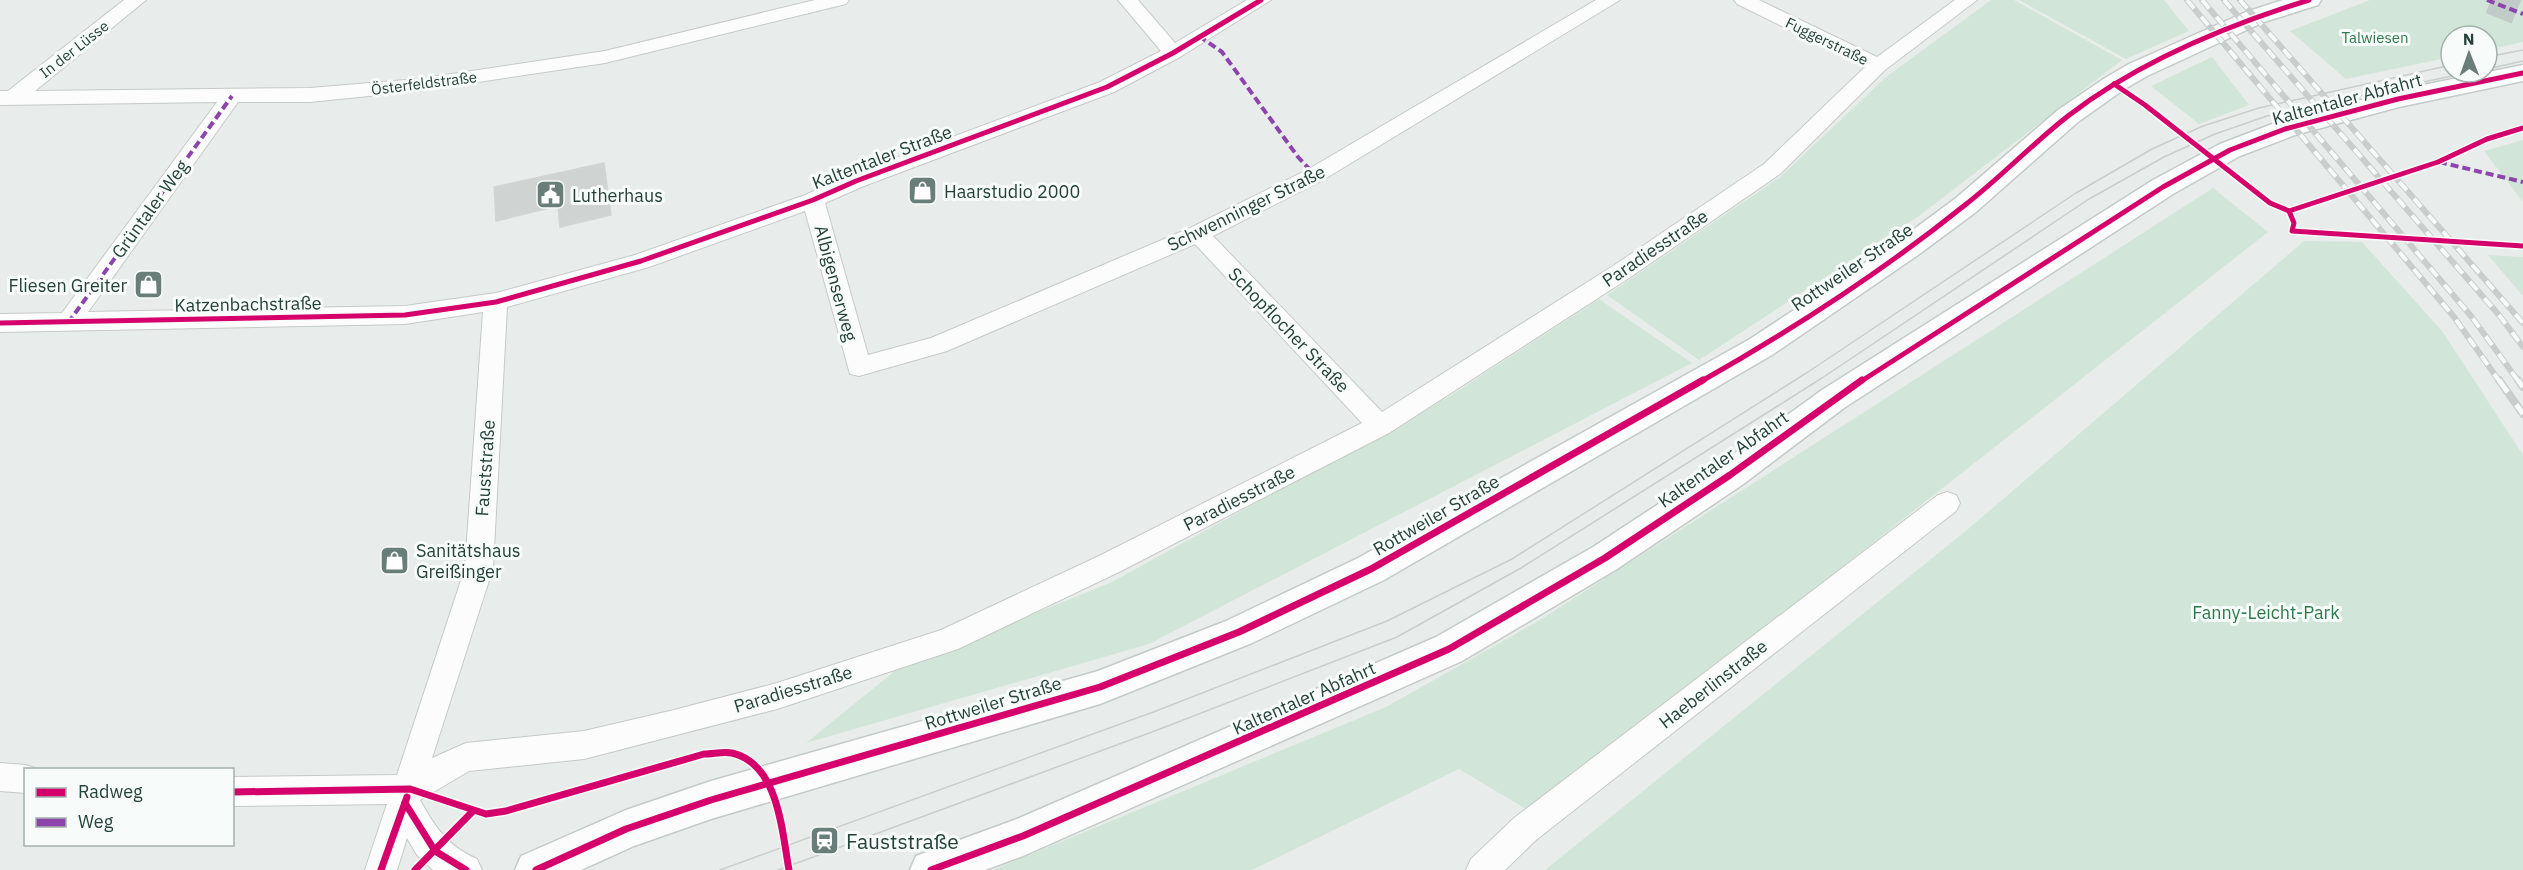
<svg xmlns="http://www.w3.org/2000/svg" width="2523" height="870" font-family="'IBM Plex Sans',sans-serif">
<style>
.green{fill:#d1e6d8}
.building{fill:#cfd4d2;stroke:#d1d6d4;stroke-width:1.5}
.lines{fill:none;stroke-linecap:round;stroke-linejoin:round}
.secondary-tunnel{stroke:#c1cbc8;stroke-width:28;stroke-dasharray:28 14;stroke-linecap:butt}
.street-casing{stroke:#c5cac8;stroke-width:2}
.secondary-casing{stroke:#c3cbc8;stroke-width:3}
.street{fill:#fcfcfc;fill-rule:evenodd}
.secondary{fill:#fcfcfc;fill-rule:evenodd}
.tram{stroke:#c9cdcc;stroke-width:1.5}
.rail-far1-casing{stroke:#c9cdcc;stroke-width:6}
.rail-casing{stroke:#c9cdcc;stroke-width:8}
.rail-far1{stroke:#f7fbf9;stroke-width:4;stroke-dasharray:11;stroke-linecap:butt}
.rail{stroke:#f7fbf9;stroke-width:5;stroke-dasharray:15;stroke-linecap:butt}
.quiet{stroke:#8e44ad;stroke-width:4;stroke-dasharray:8 4;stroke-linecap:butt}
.cycleway-far1-casing{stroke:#f7fbf9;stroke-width:8}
.cycleway-casing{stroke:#f7fbf9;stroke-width:10}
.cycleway-far1{stroke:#d6006c;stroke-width:5}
.cycleway{stroke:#d6006c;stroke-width:7}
.labels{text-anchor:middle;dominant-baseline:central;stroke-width:6;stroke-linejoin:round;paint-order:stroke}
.far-park-label{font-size:15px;fill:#2d7a4b;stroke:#f7fbf9}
.far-street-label{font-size:15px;fill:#24423a;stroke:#f7fbf9}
.street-label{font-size:18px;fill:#24423a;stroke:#f7fbf9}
.poi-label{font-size:18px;fill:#24423a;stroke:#f7fbf9;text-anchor:start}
.park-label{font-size:18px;fill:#2d7a4b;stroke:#f7fbf9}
.near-poi-label{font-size:21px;fill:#24423a;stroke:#f7fbf9;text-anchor:start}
</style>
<rect width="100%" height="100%" fill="#e8edeb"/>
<!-- green -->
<g class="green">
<path d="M1991,0H2014L2122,60L1919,216L1699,360L1607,295L1780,177L1886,77Z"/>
<path d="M2019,0H2164L2189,31L2126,59Z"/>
<path d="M2370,0H2523V42L2487,50V36H2451V57L2346,79L2290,31Z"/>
<path d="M2212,57L2249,105L2199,124L2151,86Z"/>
<path d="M2523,140V202L2484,151Z"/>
<path d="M2213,188L2268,232L1531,812L1459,769L1252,870H993L1386,707L1540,620Z"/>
<path d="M2304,241L2362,242L2442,331L2523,455V870H1545L1967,530Z"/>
<path d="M2488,255L2523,257V296Z"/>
<path d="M1599,299L1692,363L1149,644L806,743L896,670L1112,582L1450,396Z"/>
</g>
<!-- building -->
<path class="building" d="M604,163L611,215L560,227L558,206L496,221L494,187Z"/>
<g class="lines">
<!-- secondary-tunnel -->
<path class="secondary-tunnel" d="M2491,0L2523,13"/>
<defs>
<g id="street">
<path d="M124,0H146L35,91L310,88L418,79L605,51L815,0H849L846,4L605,63L418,91L310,102H238L88,312L405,306L496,293L635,255L805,195L848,176L1100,82L1161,51L1118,0H1138L1175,43L1247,0H1271L1180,57L1114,92L864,186L825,203L868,355L931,338L1190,228L1307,170L1596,0H1620L1323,180L1213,236L1382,412L1613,266L1764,164L1865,67L1737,4L1734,0H1759L1877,57L1955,0H1977L1885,70L1780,174L1629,278L1389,433L1119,572L958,649L777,709L584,759L469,771L420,800C435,827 447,846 477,859L482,870H433L417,855L407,838L397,870H365L387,804L232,806V777L397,775L465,568L483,312L405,324L0,332V314L62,313L217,102L0,105V91H8ZM805,211L850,374L859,376L947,351L1195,244L1362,423L1099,556L941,630L777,683L674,710L584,731L466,743L432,758L493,568L507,307L649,267Z"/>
<path d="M1947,492L1956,495L1960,503L1956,511L1536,840L1505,870H1466L1471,859L1514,818L1938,495Z"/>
<path d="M0,763L26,765L37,769L26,770V793L0,791Z"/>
</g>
<g id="secondary">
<path d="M2283,0H2321L2318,5L2264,22L2147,76L2123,90L2078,122L1976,212L1918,255L1772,355L1384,580L1252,643L1100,704L711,819L634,846L581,870H515L521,856L626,810L711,781L1098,671L1226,621L1358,558L1750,339L1898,241L1956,198L2058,110L2105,78L2129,64L2246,12Z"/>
<path d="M2523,65V81L2399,107L2295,135L2240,156L2173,194L1844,408L1742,485L1617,569L1462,661L1023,856L985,870H910L916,856L1017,819L1436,637L1593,547L1718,465L1822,390L2153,180L2220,144L2275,123L2398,90Z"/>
</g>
</defs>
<!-- street casing -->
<use href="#street" class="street-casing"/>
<!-- secondary casing -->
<use href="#secondary" class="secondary-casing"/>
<!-- street -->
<use href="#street" class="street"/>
<!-- secondary -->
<use href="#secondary" class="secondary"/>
<!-- tram -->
<g class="tram">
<path d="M2487,57L2523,50"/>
<path d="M2487,69L2523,61"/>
<path d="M720,870L1156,711L1387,621L1512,559L1808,372L2076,193L2152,149L2203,126L2259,108L2451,65"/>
<path d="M778,870L1160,729L1397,637L1521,568L1822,378L2089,199L2164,157L2215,134L2267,116L2470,72"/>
</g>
<defs>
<g id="rail-far1">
<path d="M2187,0L2454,317L2500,382"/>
<path d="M2202,0L2471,316L2519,382"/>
<path d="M2224,0L2499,315L2523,347"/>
<path d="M2240,0L2523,323"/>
</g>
<g id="rail">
<path d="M2499,380L2523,414"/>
<path d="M2518,380L2523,387"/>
</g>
</defs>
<!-- rail-far1 casing -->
<use href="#rail-far1" class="rail-far1-casing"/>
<!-- rail casing -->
<use href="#rail" class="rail-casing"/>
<!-- rail-far1 -->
<use href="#rail-far1" class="rail-far1"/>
<!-- rail -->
<use href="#rail" class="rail"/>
<!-- quiet -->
<g class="quiet">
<path d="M2487,0L2523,14"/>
<path d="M1199,36L1222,52L1298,157L1315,175"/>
<path d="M2439,162L2523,182"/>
<path d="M68,323L232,96"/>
</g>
<defs>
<g id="cycleway-far1">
<path d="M2114,84L2145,105L2270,203L2289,211L2438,162L2487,139L2523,128"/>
<path d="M2289,211L2294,223L2292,231L2523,246"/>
<path d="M0,323L405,315L496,302L641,261L813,200L856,181L1107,87L1173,53L1261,0"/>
<path d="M1700,382C1792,330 1883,271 1965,205C2001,177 2032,144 2068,116C2138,62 2225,26 2309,0"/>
<path d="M1860,382L2163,187L2230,150L2285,129L2398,99L2523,73"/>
</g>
<g id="cycleway">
<path d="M232,792L410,789L486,814L506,811L704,754C713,754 724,751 732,753C779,764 782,832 789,870"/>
<path d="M405,803L435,851L466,870"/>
<path d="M381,870L407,797"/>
<path d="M415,870L473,811"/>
<path d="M536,870L626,829L711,800L1100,687L1239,632L1371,569L1703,380"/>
<path d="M931,870L1023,836L1449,649L1605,558L1730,475L1862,380"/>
</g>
</defs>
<!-- cycleway-far1 casing -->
<use href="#cycleway-far1" class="cycleway-far1-casing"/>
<!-- cycleway casing -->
<use href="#cycleway" class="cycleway-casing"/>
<!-- cycleway-far1 -->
<use href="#cycleway-far1" class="cycleway-far1"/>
<!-- cycleway -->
<use href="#cycleway" class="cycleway"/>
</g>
<!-- icons -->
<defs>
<symbol id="shop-square" viewBox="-11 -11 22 22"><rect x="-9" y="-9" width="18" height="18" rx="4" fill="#697e78" stroke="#f7fbf9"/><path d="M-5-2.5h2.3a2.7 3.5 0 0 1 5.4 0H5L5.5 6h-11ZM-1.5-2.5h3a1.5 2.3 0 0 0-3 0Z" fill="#fff"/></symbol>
<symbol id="civic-square" viewBox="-11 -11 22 22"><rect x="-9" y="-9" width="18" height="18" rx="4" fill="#697e78" stroke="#f7fbf9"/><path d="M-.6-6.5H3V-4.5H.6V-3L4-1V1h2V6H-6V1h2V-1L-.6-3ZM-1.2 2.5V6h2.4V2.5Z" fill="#fff"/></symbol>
<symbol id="station-square" viewBox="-11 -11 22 22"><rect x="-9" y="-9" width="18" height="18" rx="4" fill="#697e78" stroke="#f7fbf9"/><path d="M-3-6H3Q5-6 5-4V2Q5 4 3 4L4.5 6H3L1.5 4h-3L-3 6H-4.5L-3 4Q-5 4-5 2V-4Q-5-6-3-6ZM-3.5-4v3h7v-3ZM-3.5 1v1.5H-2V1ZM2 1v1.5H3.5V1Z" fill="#fff"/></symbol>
</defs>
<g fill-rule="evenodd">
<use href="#shop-square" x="906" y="174" width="33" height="33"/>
<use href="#civic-square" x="534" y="178" width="33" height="33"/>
<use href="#shop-square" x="132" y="268" width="33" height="33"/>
<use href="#shop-square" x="378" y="544" width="33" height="33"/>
<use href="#station-square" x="808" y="824" width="33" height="33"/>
</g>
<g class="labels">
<!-- far-park labels -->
<g class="far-park-label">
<text x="2375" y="37">Talwiesen</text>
</g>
<!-- far-street labels -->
<g class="far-street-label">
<text transform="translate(1827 41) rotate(26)">Fuggerstraße</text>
<text transform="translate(74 49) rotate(-38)">In der Lüsse</text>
<text transform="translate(424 83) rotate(-7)">Österfeldstraße</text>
</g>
<!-- street labels -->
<g class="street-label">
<text transform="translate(2347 99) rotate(-15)">Kaltentaler Abfahrt</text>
<text transform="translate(882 157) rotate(-21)">Kaltentaler Straße</text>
<text transform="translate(1246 208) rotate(-26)">Schwenninger Straße</text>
<text transform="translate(150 209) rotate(-54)">Grüntaler Weg</text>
<text transform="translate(1655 248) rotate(-34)">Paradiesstraße</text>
<text transform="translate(1852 267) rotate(-34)">Rottweiler Straße</text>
<text transform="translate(836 283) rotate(75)">Albigenserweg</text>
<text transform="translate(248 304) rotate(-1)">Katzenbachstraße</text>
<text transform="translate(1289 330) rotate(46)">Schopflocher Straße</text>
<text transform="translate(1723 459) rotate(-35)">Kaltentaler Abfahrt</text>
<text transform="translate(485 468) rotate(-86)">Fauststraße</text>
<text transform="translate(1239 498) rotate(-27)">Paradiesstraße</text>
<text transform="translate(1436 515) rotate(-30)">Rottweiler Straße</text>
<text transform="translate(1713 684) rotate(-38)">Haeberlinstraße</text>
<text transform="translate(793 689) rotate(-17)">Paradiesstraße</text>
<text transform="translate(1304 698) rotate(-24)">Kaltentaler Abfahrt</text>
<text transform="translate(993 703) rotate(-17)">Rottweiler Straße</text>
</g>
<!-- poi labels -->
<g class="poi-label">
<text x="944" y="191">Haarstudio 2000</text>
<text x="572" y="195">Lutherhaus</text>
<text x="127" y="285" text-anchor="end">Fliesen Greiter</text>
<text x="416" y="550">Sanitätshaus<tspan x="416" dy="21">Greißinger</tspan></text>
</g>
<!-- park labels -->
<g class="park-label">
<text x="2266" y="612">Fanny-Leicht-Park</text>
</g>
<!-- near-poi labels -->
<g class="near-poi-label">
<text x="846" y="841">Fauststraße</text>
</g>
</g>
<!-- legend -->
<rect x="24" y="768" width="210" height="78" fill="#f7fbf9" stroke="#a3b1ad" stroke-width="1.5"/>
<rect x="36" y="788" width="30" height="9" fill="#d6006c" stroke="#a3b1ad" stroke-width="1.5"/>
<text x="78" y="798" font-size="18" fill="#24423a">Radweg</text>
<rect x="36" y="818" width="30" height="9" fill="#8e44ad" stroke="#a3b1ad" stroke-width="1.5"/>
<text x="78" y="828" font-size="18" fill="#24423a">Weg</text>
<!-- north arrow -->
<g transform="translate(2469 54) rotate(359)"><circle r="28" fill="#f7fbf9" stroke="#a3b1ad" stroke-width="1.5"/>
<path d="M0-4.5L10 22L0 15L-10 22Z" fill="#697e78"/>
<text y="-9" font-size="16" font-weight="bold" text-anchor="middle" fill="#24423a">N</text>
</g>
</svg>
